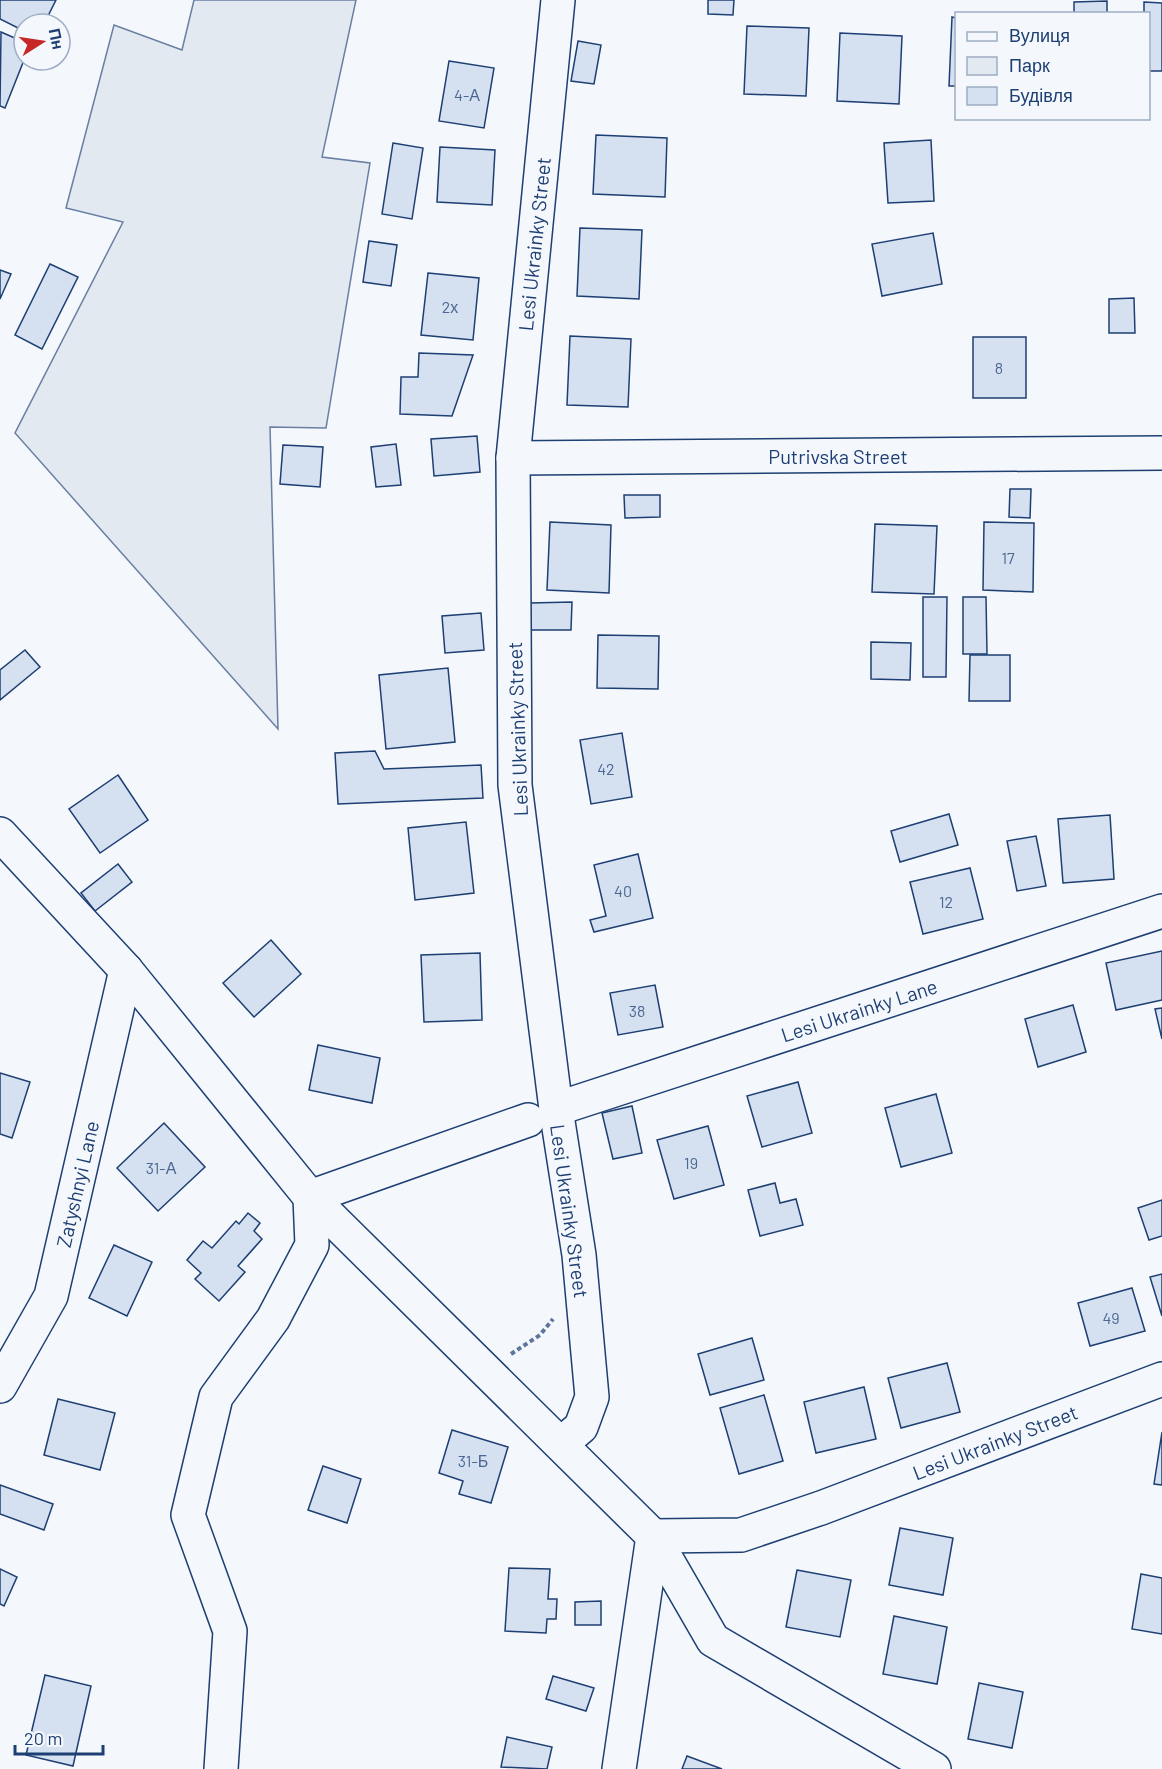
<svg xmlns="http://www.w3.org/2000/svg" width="1162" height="1769" font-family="Barlow,sans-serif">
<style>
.green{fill:#e3e9f0;stroke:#687fa3;stroke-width:1.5}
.building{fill:#d5e0f0;stroke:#1d3f73;stroke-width:1.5}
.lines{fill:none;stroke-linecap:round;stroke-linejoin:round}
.minor-casing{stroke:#1d3f73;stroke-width:36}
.path{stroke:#5e769c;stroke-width:4;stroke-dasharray:4.5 3;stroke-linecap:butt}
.minor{stroke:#f4f7fb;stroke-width:33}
.labels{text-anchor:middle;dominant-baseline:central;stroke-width:4.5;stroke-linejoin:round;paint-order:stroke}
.number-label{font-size:16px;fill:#4b6792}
.street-label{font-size:20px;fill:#1d3f73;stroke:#f4f7fb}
</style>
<rect width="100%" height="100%" fill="#f4f7fb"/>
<!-- green -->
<path class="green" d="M194,0H356L322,157L370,163L326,428L270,427L278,729L15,433L123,222L66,208L114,25L182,50Z"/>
<!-- building -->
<g class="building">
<path d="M0,0H56L44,24H24V31L0,19Z"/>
<path d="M708,0H734L733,15L708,14Z"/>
<path d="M1107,1V14H1074V2Z"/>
<path d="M1144,2L1162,3V71H1148V14H1144Z"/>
<path d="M952,17L956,18V86H949Z"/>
<path d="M747,26L809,28L806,96L744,94Z"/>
<path d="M1,32L24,42V60L5,108L0,106Z"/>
<path d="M840,33L902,36L899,104L837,101Z"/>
<path d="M578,41L601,45L594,84L571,81Z"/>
<path d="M449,61L494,68L484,128L439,121Z"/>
<path d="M596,135L667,138L665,197L593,194Z"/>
<path d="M931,140L934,201L888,203L884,143Z"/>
<path d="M393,143L423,148L412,219L382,214Z"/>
<path d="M440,147L495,150L492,205L437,202Z"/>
<path d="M580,228L642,230L639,299L577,296Z"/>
<path d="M933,233L942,284L882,296L872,244Z"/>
<path d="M369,241L397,245L391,286L363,282Z"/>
<path d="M50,264L78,277L42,349L15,335Z"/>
<path d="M0,270L11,274L0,299Z"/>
<path d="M428,273L479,278L473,340L421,335Z"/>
<path d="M1134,298L1135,333H1109V299Z"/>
<path d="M570,336L631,339L628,407L567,405Z"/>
<rect x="973" y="337" width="53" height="61"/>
<path d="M419,353L473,355L452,416L400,414L401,377H418Z"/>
<path d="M477,436L480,472L434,476L431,439Z"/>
<path d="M396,444L401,485L376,487L371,447Z"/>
<path d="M283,445L323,447L320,487L280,484Z"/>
<path d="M1010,489H1031L1030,518L1009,517Z"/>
<path d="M624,495H660V517L625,518Z"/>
<path d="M550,522L611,525L609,593L547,590Z"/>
<path d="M984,522L1034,523L1033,592L983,590Z"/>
<path d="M875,524L937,526L934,594L872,592Z"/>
<path d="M923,597H947L946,677H923Z"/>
<path d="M963,597H986L987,654H963Z"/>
<path d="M572,602L571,630H530V603Z"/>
<path d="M481,613L484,650L445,653L442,616Z"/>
<path d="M598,635L659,636L658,689L597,688Z"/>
<path d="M871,642L911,643L910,680L871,679Z"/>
<path d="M25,650L40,667L0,700V670Z"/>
<path d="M970,655H1010V701H969Z"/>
<path d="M448,668L455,742L386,749L379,675Z"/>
<path d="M622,733L632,797L591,804L580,740Z"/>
<path d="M375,751L384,769L481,765L483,798L338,804L335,753Z"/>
<path d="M118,775L148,820L100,853L69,809Z"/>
<path d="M949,814L958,845L900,862L891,831Z"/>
<path d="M1110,815L1114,879L1063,883L1058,819Z"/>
<path d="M466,822L474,893L415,900L408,828Z"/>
<path d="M1036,836L1046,886L1017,891L1007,841Z"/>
<path d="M638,854L653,918L594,932L590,920L606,916L594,865Z"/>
<path d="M118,864L132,882L95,911L81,893Z"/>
<path d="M970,868L983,919L923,934L910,882Z"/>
<path d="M271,940L301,974L254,1017L223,983Z"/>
<path d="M1162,951V1000L1116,1010L1106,963Z"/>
<path d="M480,953L482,1020L424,1022L421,955Z"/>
<path d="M655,985L663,1027L618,1035L610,993Z"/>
<path d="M1073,1005L1086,1052L1038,1067L1025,1019Z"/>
<path d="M1162,1008V1039L1155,1009Z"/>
<path d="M318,1045L380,1058L372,1103L309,1090Z"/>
<path d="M0,1073L30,1082L12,1138L0,1134Z"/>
<path d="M798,1082L812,1133L762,1147L747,1096Z"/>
<path d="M936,1094L952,1153L901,1167L885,1108Z"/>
<path d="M632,1106L642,1153L613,1159L602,1113Z"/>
<path d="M164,1123L205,1167L158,1211L117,1168Z"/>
<path d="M708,1126L724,1185L674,1199L657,1140Z"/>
<path d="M775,1183L780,1203L796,1199L803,1225L760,1236L748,1190Z"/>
<path d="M1162,1200V1236L1149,1240L1138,1208Z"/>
<path d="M248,1213L260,1223L254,1231L262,1239L238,1266L245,1272L219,1301L195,1279L201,1273L187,1260L203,1241L212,1248L236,1221L239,1224Z"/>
<path d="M114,1245L152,1262L127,1316L89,1298Z"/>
<path d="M1162,1274V1316L1150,1277Z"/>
<path d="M1132,1288L1145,1331L1090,1346L1078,1303Z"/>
<path d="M752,1338L764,1380L710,1395L698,1354Z"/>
<path d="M947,1363L960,1412L901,1428L888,1378Z"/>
<path d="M864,1387L876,1439L816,1453L804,1402Z"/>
<path d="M764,1395L783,1461L739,1474L720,1408Z"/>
<path d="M58,1399L115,1413L100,1470L44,1455Z"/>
<path d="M452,1430L508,1447L491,1503L459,1494L463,1481L439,1473Z"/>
<path d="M1162,1432V1485L1154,1484Z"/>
<path d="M323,1466L361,1479L347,1523L308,1510Z"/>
<path d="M0,1485L53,1504L44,1530L0,1514Z"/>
<path d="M900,1528L953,1538L943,1595L889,1585Z"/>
<path d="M509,1568L550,1569L548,1599H557L556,1619H547L546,1633L505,1631Z"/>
<path d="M0,1569L17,1577L4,1606L0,1604Z"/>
<path d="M797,1570L851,1580L840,1637L786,1627Z"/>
<path d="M1141,1574L1162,1578V1634L1132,1629Z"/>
<path d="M601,1601V1625H575V1602Z"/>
<path d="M894,1616L947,1627L937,1684L883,1674Z"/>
<path d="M45,1675L91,1686L73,1766L26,1755Z"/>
<path d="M553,1676L594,1688L586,1711L546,1699Z"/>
<path d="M979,1683L1023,1692L1012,1748L968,1739Z"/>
<path d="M507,1737L552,1747L547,1769L501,1767Z"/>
<path d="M687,1756L722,1769H682Z"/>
</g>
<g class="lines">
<defs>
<g id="minor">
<path d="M558,0L513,458L515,785L556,1109L579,1255L592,1397L581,1427L561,1444"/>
<path d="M513,458L1162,453"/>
<path d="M0,834L126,970L310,1197L653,1536L713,1640L934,1769"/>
<path d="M556,1109L1162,911"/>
<path d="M310,1197L528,1120"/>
<path d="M0,1386L51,1296L126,970"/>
<path d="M221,1769L230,1631L188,1515L216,1397L273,1319L312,1245L310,1197"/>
<path d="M619,1769L653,1536L741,1535L821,1508L1162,1379"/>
</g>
</defs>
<!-- minor casing -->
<use href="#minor" class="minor-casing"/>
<!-- path -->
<path class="path" d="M511,1354L540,1335L553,1319"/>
<!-- minor -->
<use href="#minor" class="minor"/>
</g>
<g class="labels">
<!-- number labels -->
<g class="number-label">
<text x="467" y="94">4-А</text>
<text x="450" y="306">2х</text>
<text x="999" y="367">8</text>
<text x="1008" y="557">17</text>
<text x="606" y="768">42</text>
<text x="623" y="890">40</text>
<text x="946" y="901">12</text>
<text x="637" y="1010">38</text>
<text x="691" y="1162">19</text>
<text x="161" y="1167">31-А</text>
<text x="1111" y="1317">49</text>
<text x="473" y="1460">31-Б</text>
</g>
<!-- street labels -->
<g class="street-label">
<text transform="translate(534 244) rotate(-84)">Lesi Ukrainky Street</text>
<text x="838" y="456">Putrivska Street</text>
<text transform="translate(517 729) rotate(-92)">Lesi Ukrainky Street</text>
<text transform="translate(859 1010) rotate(-18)">Lesi Ukrainky Lane</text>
<text transform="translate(77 1184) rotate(-77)">Zatyshnyi Lane</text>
<text transform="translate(570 1211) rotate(82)">Lesi Ukrainky Street</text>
<text transform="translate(995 1442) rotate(-21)">Lesi Ukrainky Street</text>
</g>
</g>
<!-- legend -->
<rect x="955" y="12" width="195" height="108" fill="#f4f7fb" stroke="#9eadc5" stroke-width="1.5"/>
<rect x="967" y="32" width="30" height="9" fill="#f4f7fb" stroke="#9eadc5" stroke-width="1.5"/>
<text x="1009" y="42" font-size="18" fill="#1d3f73">Вулиця</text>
<rect x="967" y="57" width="30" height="18" fill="#e3e9f0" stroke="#9eadc5" stroke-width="1.5"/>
<text x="1009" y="72" font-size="18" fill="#1d3f73">Парк</text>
<rect x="967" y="87" width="30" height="18" fill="#d5e0f0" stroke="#9eadc5" stroke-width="1.5"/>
<text x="1009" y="102" font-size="18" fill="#1d3f73">Будівля</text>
<!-- north arrow -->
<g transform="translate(42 42) rotate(78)"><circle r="28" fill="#f4f7fb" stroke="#9eadc5" stroke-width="1.5"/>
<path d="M0-4.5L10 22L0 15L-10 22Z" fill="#c62828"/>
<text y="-9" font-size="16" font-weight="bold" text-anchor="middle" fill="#1d3f73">Пн</text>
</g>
<!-- scale -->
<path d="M15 1745v9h88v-9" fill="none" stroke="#1d3f73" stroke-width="3"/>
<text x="24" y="1745" font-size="18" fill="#1d3f73" stroke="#f4f7fb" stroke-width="4.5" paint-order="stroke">20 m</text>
</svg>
